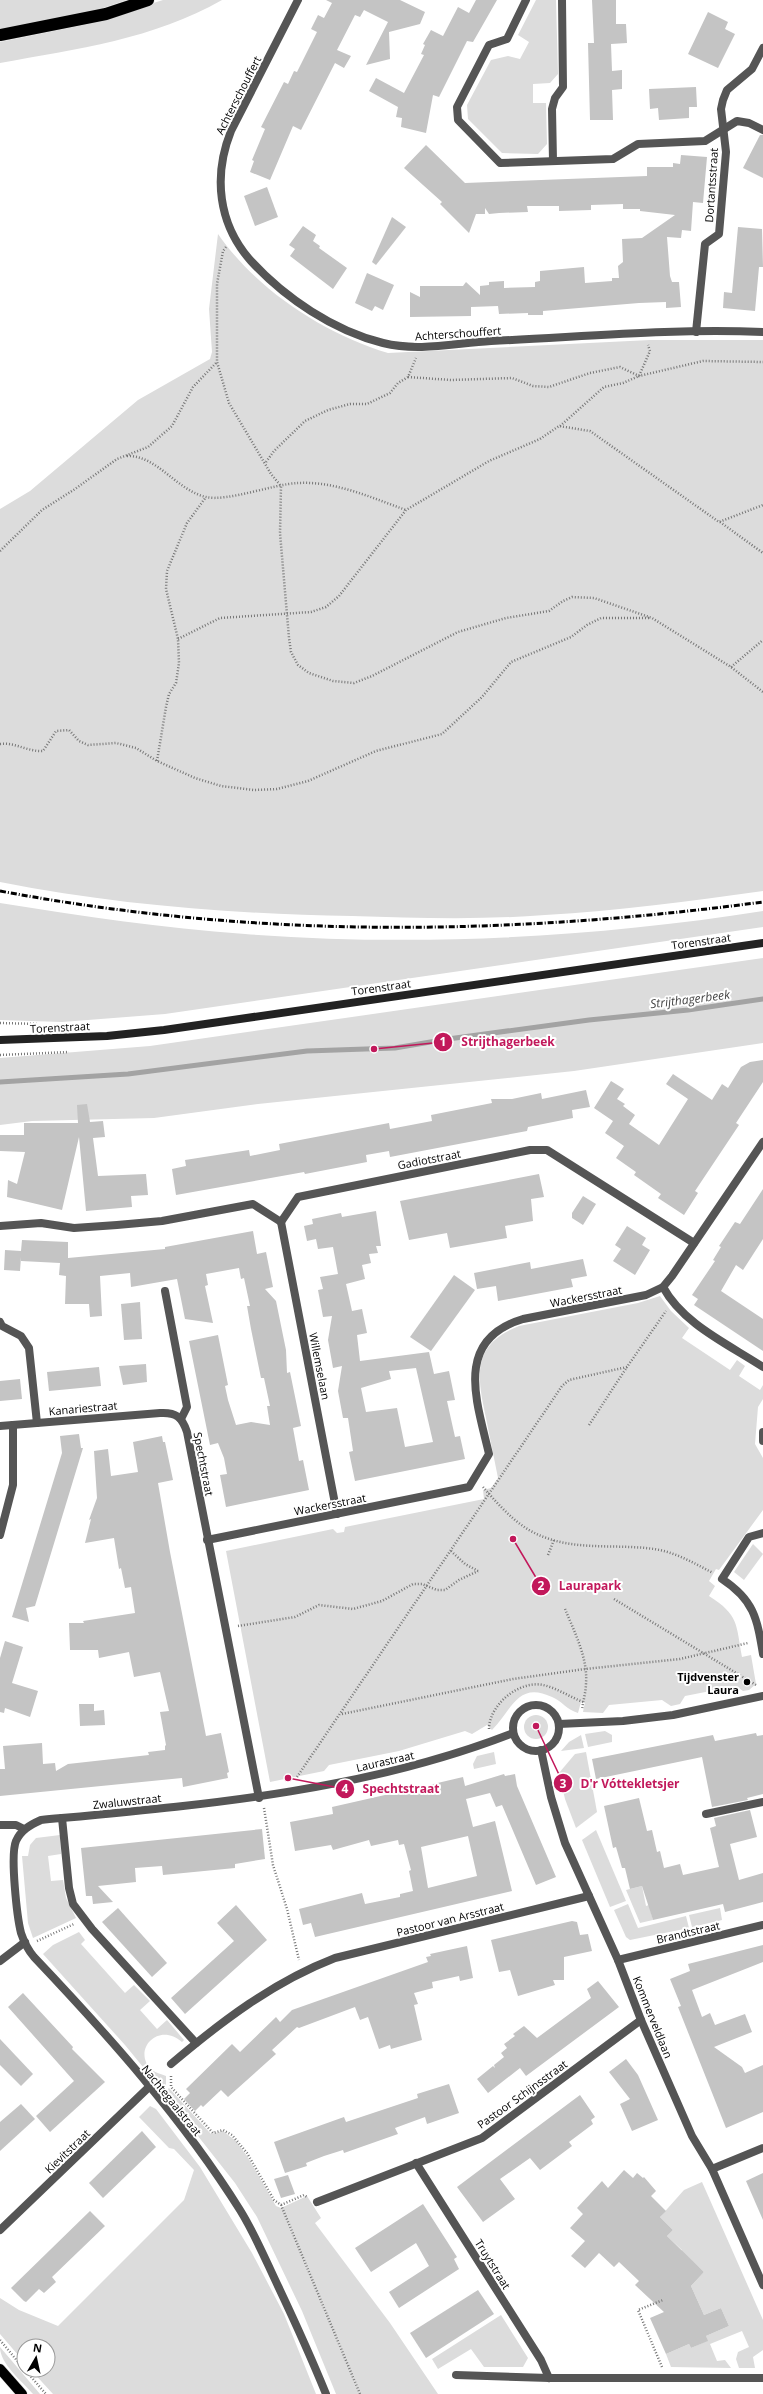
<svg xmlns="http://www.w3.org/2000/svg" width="763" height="2394" font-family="'Open Sans',sans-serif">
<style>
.green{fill:#dcdcdc}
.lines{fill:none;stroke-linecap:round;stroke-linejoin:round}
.stream{stroke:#a3a3a3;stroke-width:5}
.building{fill:#c4c4c4;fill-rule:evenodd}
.primary-casing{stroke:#dbdbdb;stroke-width:11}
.highway-casing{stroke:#dbdbdb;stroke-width:13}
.path{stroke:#777;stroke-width:2.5;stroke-dasharray:1 2;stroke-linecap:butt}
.lane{stroke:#555;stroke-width:8}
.street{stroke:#555;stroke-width:8}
.secondary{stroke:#222;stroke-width:8}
.primary{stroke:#000;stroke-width:10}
.highway{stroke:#000;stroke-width:12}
.rail{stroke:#000;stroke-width:3;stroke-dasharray:6 2 1 2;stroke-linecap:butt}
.poi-dot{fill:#000;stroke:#fff;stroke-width:1.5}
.labels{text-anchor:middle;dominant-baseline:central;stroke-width:4;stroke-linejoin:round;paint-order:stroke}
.street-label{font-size:11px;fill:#000;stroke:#fff}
.poi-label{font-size:11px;font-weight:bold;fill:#000;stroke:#fff;text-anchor:end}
.water-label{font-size:12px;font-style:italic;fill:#444;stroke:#fff}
.leader{fill:none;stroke:#c2185b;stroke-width:1.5}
.callout-dot{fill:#c2185b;stroke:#fff;stroke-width:1.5}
.mark-label{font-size:12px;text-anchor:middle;font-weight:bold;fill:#fff}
.callout-label{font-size:12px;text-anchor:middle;font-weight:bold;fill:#c2185b;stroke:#fff;stroke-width:4;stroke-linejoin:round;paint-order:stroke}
</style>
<rect width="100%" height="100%" fill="#fff"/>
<!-- green -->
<g class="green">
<path d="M0,0H127L94,11L0,30Z"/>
<path d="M163,0H222C154,39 77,49 0,63V42L88,24Z"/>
<path d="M536,0H556L558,74L550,83L533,84V103H546L547,144L538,154L502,153L468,119L467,105L491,60L508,56L520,59L529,42L518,35Z"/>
<path d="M218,234C257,290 323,333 388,353L650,340H763V891C690,901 618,911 545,915C481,920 416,918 352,916C234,914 116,905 0,882V509L30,491L138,400L210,359L212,352L209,309Z"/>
<path d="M0,903C81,916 163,928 245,934C417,947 592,938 763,911V927L165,1014L62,1022L0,1020Z"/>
<path d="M763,958V1043L574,1071L258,1104L154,1118L32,1121L0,1125V1058L150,1046Z"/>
<path d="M660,1296L671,1311L689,1328L682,1338L730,1370L737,1360L745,1366L739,1376L760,1390L763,1385V1399L758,1407L755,1444L763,1458V1510L719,1570L716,1569L709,1581L715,1586L709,1596C739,1615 736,1624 742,1657L751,1655L756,1684L749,1690L743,1691L736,1686L685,1696L680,1704L671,1706L662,1700L609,1705L603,1713L583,1712L585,1702H581L578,1713C567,1710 562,1701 552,1697C517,1680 511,1712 492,1730L487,1725L472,1734L465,1731L399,1751L329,1765L324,1771L270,1782L226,1551L333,1529L337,1533L344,1532L345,1527L484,1499L483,1490L491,1488L498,1478C494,1458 490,1438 486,1418C477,1376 471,1345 519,1326L638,1303Z"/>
<path d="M753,1544L763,1554L744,1580L734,1572Z"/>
<circle cx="536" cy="1727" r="12"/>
<path d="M605,1731L612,1735V1742L588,1747L585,1734Z"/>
<path d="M581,1735L584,1748L561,1751L569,1742Z"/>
<path d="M494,1752L496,1764L474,1769L473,1764L477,1756Z"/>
<path d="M586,1752L597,1812L576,1828L565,1799L559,1773L575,1754Z"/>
<path d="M596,1830L626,1901L610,1907L582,1840Z"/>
<path d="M60,1835L61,1854L48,1856L51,1881L63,1880L66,1898L76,1918L33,1938L28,1923L22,1856H28L30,1845L36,1838Z"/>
<path d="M642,1886L646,1906L649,1905L653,1920L640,1923L626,1890Z"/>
<path d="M628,1904L638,1928L686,1916L689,1928L630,1940L626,1937L614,1910Z"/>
<path d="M720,1908L722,1920L692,1927L689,1915Z"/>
<path d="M79,1932L85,1940L81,1944L125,1993L134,1985L150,2001L140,2010L157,2029L167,2020L184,2040L182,2042C158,2021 131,2051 152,2070C156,2073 162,2074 166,2076V2085L161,2089L125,2045L43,1954L53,1945Z"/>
<path d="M169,2088L211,2134L223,2131L236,2141L247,2156L276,2206L281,2208L307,2196L321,2218L315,2223L390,2323L438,2394H336L302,2311L257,2217L235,2183L164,2093Z"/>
<path d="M150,2106L156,2109L200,2167L252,2253L284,2314L316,2394H53L31,2370H48V2346H24V2362L0,2334V2298L19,2310L58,2326L184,2200L194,2170L174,2149L169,2148L139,2117Z"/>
<path d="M702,2182L763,2320V2350L753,2357L755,2368H739L736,2359L738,2352L749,2347L742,2331L710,2344L717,2361L725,2360L731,2368L671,2367L666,2354L689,2344L691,2348L707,2341L706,2336L729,2326L721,2308L704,2315L691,2286L704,2272L688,2257L677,2256L682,2250L667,2236L673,2230L660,2217L684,2190Z"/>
<path d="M501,2315L528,2358L523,2367H484L471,2349L438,2369L432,2359Z"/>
<path d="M0,2347L40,2394H33C22,2381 0,2364 0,2347Z"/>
</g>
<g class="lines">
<!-- stream -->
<path class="stream" d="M0,1082L128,1074L307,1051L395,1048L448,1039L589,1020L688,1010L763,999"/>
</g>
<!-- building -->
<g class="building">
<path d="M326,0H400L425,12L420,24L389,32L390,59L366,65L388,22L364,10L360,17L355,15L337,50L351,56L344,68L335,63L301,130L293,126L270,180L250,172L254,161L252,160L265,129L261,127L284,82L288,84L294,71L297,72L317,32L311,29L318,15L324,18L332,3Z"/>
<path d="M476,0H497L473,42L467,41L439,97L433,95L426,133L401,127L402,118L396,117L398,107L369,91L376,78L404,93L424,55L421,54L425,45L423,44L431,30L443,36L458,7L469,13Z"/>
<path d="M592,0H616V24H626L627,43L611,44L612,71L622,70V89L612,90L613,120H590L588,43H594Z"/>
<path d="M708,12L728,22L725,29L735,34L718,68L688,54Z"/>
<path d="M696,87L697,107H689V118L659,120L658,108L650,109L649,89Z"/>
<path d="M760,135H763V178L743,168Z"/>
<path d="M426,145L465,183L647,176V167H673V163L680,164L681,155L707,157L703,203L693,202L691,231L682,230L681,238L667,237L670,276L672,282H679L681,307L666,308V302L639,303L543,311V315H528V313L499,314L498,306L471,307V316L410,317V292L420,297V286H463L466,282L480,295V286L489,285V282L504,281V288L535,287V282L540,281V271L584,267L585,283L612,281V278H619L618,266L623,262L622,239L642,238L675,215L640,211V209H623V204L591,205V210L559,211V206H527L528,212L499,213L489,214L485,208V214H476L469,233L440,204L442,202L404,168Z"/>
<path d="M267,187L278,217L255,226L244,196Z"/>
<path d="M392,217L406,227L376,265L372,262Z"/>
<path d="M303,226L316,235L313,241L320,246L319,248L347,268L333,289L290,256L295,249L289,245Z"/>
<path d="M738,227L762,229L763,267H759L755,311L723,308L724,292L732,293Z"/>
<path d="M367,273L394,285L383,310L375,306L372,311L355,303Z"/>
<path d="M763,1060V1082L736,1123L739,1125L695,1191L698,1193L684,1215L658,1198L661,1194L634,1175L636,1172L616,1158L624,1146L605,1133L613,1121L594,1108L611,1081L624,1089L617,1099L625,1104L623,1106L635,1115L629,1124L659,1145L688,1099L666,1084L673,1074L712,1100L722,1084L728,1088L741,1067L750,1062Z"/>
<path d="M586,1090L590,1107L572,1110L573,1118L528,1127L527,1131L390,1157L389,1151L366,1155L367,1162L305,1174L304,1172L176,1195L172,1169L186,1166L185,1160L249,1150L250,1156L280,1150L279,1144L389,1123L390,1129L432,1121L431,1115L492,1103L491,1099H512L541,1093L542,1099Z"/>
<path d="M87,1104L90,1122L103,1121L105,1137L93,1138L98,1176L146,1174L148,1195L131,1196L132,1207L86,1211L79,1137L62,1210L7,1197L8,1180L17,1184L25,1152L0,1151V1135H24V1123H78L77,1105Z"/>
<path d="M539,1174L544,1197L531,1199L533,1221L505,1226L507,1238L450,1248L447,1233L409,1240L400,1201Z"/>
<path d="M763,1189V1239L743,1270L736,1265L721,1291L763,1319V1351L694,1305L698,1299L692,1295L715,1261L713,1260L721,1247L719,1246L735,1222L740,1224Z"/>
<path d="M583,1196L596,1204L583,1225L572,1218V1213Z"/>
<path d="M376,1211L381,1246H376L378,1253L369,1254L371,1263L362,1265L365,1279L346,1284L352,1311L362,1309L367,1333L357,1335L360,1361L429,1352L434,1374L449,1371L455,1400L447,1401L455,1437L460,1436L465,1459L355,1481L349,1452L353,1451L348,1418H343L338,1391L342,1366L333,1368L328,1340L332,1316L323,1317L318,1290L323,1289L320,1277L338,1274L333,1247L318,1249L316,1239L307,1241L304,1226L313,1224L312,1219L341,1213L342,1217ZM416,1368L433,1442L405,1447L397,1408L366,1412L361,1388L391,1379L389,1371Z"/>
<path d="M627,1226L646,1238L642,1245L650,1250L635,1275L613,1261L621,1249L615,1245Z"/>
<path d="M253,1231L257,1254L266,1252L273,1287L265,1289L276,1301L286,1350L287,1373L290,1372L301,1426L293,1428L299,1461L303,1460L309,1490L226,1507L220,1475L227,1474L224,1458L218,1443L210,1445L189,1341L218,1335L228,1385L225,1386L228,1400L236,1425L251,1422L270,1425L267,1406H270L264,1378H261L251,1329L247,1306H250L244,1278L241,1279L239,1268L206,1274L208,1285L205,1286L213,1323L185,1319L177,1279L131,1287L130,1273L100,1276L102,1316L90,1317L89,1304H65L66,1276L59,1275L60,1263L21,1261V1257L20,1271L4,1270L5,1250L21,1251L22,1240L68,1242V1258L165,1249V1247Z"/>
<path d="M583,1259L587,1276L571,1279L573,1287L498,1301L496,1286L477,1289L474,1273L530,1262L531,1269Z"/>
<path d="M454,1275L475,1290L431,1351L410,1337Z"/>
<path d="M140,1302L142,1339L124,1340L121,1304Z"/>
<path d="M146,1364L147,1382L123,1385L119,1366Z"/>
<path d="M99,1367L101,1386L49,1391L47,1372Z"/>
<path d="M20,1379L22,1399L0,1401V1381Z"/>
<path d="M79,1434L81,1448H83L35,1606L26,1608L29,1622L12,1617L62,1453L60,1436Z"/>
<path d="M162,1436L163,1442H165L173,1480L158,1483L170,1552L206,1736L221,1733L229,1772L227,1773L228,1778L183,1787L182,1778L0,1796V1769H5L3,1746L42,1743L43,1764L55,1763L56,1771L68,1764L149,1755L148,1752L165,1750V1746L166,1745L160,1712L169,1711L160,1672L134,1677L129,1652L99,1658L98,1650H70L69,1623H84L83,1621L135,1613L131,1587L125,1588L121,1568L119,1569L114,1538L85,1543L91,1519L89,1520L97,1498L94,1451L108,1449L111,1476L138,1472L133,1442Z"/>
<path d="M5,1641L23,1647L12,1683L38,1691L30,1717L5,1708L4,1713L0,1712V1658Z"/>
<path d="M79,1704H94V1711L104,1710L105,1725L80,1726Z"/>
<path d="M756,1733L757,1736L763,1735V1794L747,1798L748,1800L712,1807L702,1757L596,1779L592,1759L713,1735L715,1741Z"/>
<path d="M504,1774L505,1776L515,1774L517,1786L556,1877L536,1885L502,1805L496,1807L490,1793L466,1799L473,1827L495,1821L512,1891L315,1937L311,1923L303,1925L299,1909L362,1893L365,1904L400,1897V1894L413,1891L409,1871L411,1870L404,1844L399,1845L398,1840L371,1846L369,1840L333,1850L331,1845L295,1851L290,1822L333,1814L332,1807L429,1785L463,1777L465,1786ZM468,1836L477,1876L428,1888L421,1847Z"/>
<path d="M639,1798L647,1831L652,1830L657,1852L660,1851L664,1868L680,1864L683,1875L719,1867L710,1828L716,1826L714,1818L750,1810L757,1837L730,1844L739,1880L763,1873V1902L725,1912L723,1904L653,1920L642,1886L630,1889L625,1868H622L616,1847L613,1848L604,1806Z"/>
<path d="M262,1829L265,1859L235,1864V1868L163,1875L162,1866L135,1868L136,1882L98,1886L113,1902L93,1904L92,1896H86L81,1848Z"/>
<path d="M236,1905L267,1940L185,2014L171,1998L234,1941L217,1923Z"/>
<path d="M118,1908L167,1963L152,1977L102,1922Z"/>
<path d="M572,1921L577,1922L580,1935L588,1934L592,1951L564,1957V1980H553L555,1985L518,1996L510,1970L499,1972L491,1940Z"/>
<path d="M763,1945V1962L692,1990L702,2017L710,2013L715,2025L745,2014L752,2032L714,2047L742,2067L745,2073L763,2065V2112L726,2128L678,2007L681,2006L670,1979L690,1971L688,1964Z"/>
<path d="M467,1946L473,1978L460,1981L459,1976L432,1982L433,1988L414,1993L418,2004L414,2005L422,2040L391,2049L390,2045L379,2049L368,2017L360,2020L355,2007L299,2028L297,2027L272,2050L276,2054L228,2097L221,2090L203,2107L201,2105L195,2111L184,2099L190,2093L186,2089L232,2044L240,2052L276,2017L280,2022L292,2010L428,1962L426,1957L431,1956L430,1954Z"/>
<path d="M598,1981L619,2007L526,2076L520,2068L488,2093L477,2079L493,2066L495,2068L494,2065L504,2057L501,2053L507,2048L504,2044L515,2036L513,2034L524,2026L537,2038L591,1998L587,1989Z"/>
<path d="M23,1993L73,2047L72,2049L105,2082L50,2132L36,2116L74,2081L8,2007Z"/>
<path d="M0,2039L33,2074L21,2086L0,2065Z"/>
<path d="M626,2059L638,2075L658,2120L632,2131L620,2104L630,2099L609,2072Z"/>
<path d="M449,2084L459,2113L427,2124L425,2117L395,2128L398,2134L344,2153L343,2150L324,2156L306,2163L307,2166L285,2173L274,2142L344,2117L346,2122L418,2098L417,2094Z"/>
<path d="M580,2095L595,2117L591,2120L593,2124L569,2142L572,2146L540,2170L530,2158L500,2179L515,2199L483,2222L457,2187Z"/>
<path d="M21,2104L35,2119L0,2151V2122Z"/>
<path d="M142,2131L156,2147L103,2198L89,2183Z"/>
<path d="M624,2170L633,2178L637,2173L643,2178L644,2177L656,2191L651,2196L666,2211L660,2217L673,2230L667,2236L704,2272L691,2286L704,2315L721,2308L729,2326L706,2336L708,2341L691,2348L689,2344L666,2354L650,2318L664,2312L635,2285L639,2281L619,2262L614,2267L599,2253L585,2268L571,2256L585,2241L570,2228L583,2214L577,2208L602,2181L608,2188Z"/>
<path d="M763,2173V2220L746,2181Z"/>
<path d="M288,2175L295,2194L281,2198L274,2179Z"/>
<path d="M423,2204L457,2257L454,2259L459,2269L399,2308L389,2292L429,2266L416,2243L371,2272L355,2248Z"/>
<path d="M90,2211L105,2226L52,2277L56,2282L44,2293L39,2289L26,2302L24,2301L11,2288Z"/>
<path d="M478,2290L494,2314L426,2358L410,2333Z"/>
</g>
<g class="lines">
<defs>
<path id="primary" d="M0,2369L22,2394"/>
<path id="highway" d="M0,35L106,14L148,0"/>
</defs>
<!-- primary casing -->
<use href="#primary" class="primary-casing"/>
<!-- highway casing -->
<use href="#highway" class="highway-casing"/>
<!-- path -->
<g class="path">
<path d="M226,247L223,251L217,284V362L229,403L271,474L281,486L280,533L289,638L291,652L298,665L309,673L333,681L354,683L372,676L458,632L506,618L549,611L563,601L572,597L594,598L652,618L731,667L763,692"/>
<path d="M408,377L451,380L512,378L533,386L549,387L590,373L620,367L639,376L703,361L763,362"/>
<path d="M560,426L604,387L623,383L639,376L650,351L648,345"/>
<path d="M127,456C157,455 176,490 206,497C227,502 274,484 298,483C336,481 372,498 406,510"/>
<path d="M266,462L274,451L305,421L328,410L350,404H367L390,393L398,383L408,377L416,358"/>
<path d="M720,522L763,553"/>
<path d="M0,551L42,510L75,489L117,459L148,447L172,426L193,387L217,362"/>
<path d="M178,639L220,618L311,612L326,607L339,596L406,510L489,461L540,439L559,426L590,431L719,522L763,505"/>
<path d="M731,667L763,640"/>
<path d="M0,744C15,742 28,752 43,751L56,731L69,730L79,741L88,745L116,743L136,748L157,761L195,778L221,786L254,790L277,789L308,781L376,751L442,734L482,697L511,662L571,637L587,625L601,618H650"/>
<path d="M157,761L166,707L169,694L176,683L179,663L178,639L166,589L167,571L187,523L206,497"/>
<path d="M0,1023L39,1024"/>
<path d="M0,1055L69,1052"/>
<path d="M589,1425L627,1367"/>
<path d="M483,1487C496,1502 512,1520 529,1530C569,1553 612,1543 654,1549C675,1552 694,1563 713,1573"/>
<path d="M451,1551L465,1564L478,1571"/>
<path d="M548,1555L554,1540"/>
<path d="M614,1599L756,1685"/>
<path d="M565,1609C574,1631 588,1658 586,1683C586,1692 583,1701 582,1710"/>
<path d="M238,1626L295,1617L319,1605L353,1609L382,1601L413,1584H422L437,1590H445L459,1580L478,1571"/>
<path d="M342,1714L513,1679L585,1669L680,1659L748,1643"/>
<path d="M489,1729C489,1705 519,1680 543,1685C557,1688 570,1697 583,1702"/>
<path d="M297,1777L562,1386L569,1380L627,1367L666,1311"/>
<path d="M264,1808L273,1865L287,1909L299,1960"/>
<path d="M37,1941L74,1924"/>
<path d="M171,2076V2087L213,2133L223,2130L232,2135L247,2153L274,2200L281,2205L360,2394"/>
<path d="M281,2205L304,2195L307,2197"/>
<path d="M0,2340L24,2369"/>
<path d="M662,2367L638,2310L663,2300"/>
<path d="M25,2370L46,2394"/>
</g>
<!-- lane -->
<g class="lane">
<path d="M706,1814L763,1802"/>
<path d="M62,1818L69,1888L73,1904L92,1929L196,2043"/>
</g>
<!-- street -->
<g class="street">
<path d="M298,0L231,131C213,176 218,224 251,261C285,298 334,331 383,343C419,352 455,343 491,341C581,337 673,328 763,332"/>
<path d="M526,0L507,39L489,45L457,107L458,120L500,163L613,159L638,144L705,141L737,121L749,123L763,130"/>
<path d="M553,161L552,109L555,98L563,87L562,0"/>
<path d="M696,332L705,244L719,234L726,152L721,109L723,100L727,90L752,69L763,48"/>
<path d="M281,1222L298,1197L530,1150H547L694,1243"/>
<path d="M281,1222L337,1514"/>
<path d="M0,1226L41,1223L74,1228L117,1225L162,1221L253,1204L281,1222"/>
<path d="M663,1287C683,1324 728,1344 763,1367"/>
<path d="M165,1291L187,1407L181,1419"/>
<path d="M0,1322L2,1326L21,1336L29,1348L37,1423"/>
<path d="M0,1426L160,1413C176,1412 182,1417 187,1432L259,1798"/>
<path d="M763,1432V1441"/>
<path d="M763,1533L749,1537L722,1579C754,1600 757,1618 763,1654"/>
<path d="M0,1535L13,1485V1425"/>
<path d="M207,1540L469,1487L489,1454C477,1402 453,1340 523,1319L646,1295L663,1287L672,1276L763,1142"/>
<circle cx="536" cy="1728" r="23"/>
<path d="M559,1724L623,1721L673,1715L763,1696"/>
<path d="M541,1750L551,1797L565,1843L618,1960L641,2020L692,2136L712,2169L763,2285"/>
<path d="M0,1825H16L24,1829"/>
<path d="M618,1960L763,1925"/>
<path d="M0,1961L25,1942"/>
<path d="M171,2064C222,2021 273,1982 335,1958L589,1896"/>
<path d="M416,2163L541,2360L549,2378"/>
<path d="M712,2169L763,2148"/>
<path d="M317,2202L482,2138L641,2020"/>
<path d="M0,2230L149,2087"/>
<path d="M456,2375L549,2378H763"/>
<path d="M326,2394C311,2357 295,2322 278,2286C266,2261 255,2234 240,2210C183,2119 108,2035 34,1957C28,1950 24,1942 21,1933C17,1917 10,1855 16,1841C21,1830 30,1825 41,1820C201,1805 362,1792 513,1733"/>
</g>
<!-- secondary -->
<path class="secondary" d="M0,1040L107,1036L164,1030L763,943"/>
<!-- primary -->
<use href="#primary" class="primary"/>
<!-- highway -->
<use href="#highway" class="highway"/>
<!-- rail -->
<path class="rail" d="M0,891C256,939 505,936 763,902"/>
</g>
<!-- markers -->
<circle class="poi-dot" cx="747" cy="1682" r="4"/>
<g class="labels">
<!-- street labels -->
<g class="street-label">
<text transform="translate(238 95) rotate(-63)">Achterschouffert</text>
<text transform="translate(711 185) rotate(-86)">Dortantsstraat</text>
<text transform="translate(458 333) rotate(-4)">Achterschouffert</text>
<text transform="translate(701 941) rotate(-8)">Torenstraat</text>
<text transform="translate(381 987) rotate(-8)">Torenstraat</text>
<text transform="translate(60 1027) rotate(-3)">Torenstraat</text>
<text transform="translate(429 1159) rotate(-11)">Gadiotstraat</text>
<text transform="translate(586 1296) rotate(-11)">Wackersstraat</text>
<text transform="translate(320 1366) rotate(79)">Willemselaan</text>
<text transform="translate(83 1408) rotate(-5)">Kanariestraat</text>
<text transform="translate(204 1464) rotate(79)">Spechtstraat</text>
<text transform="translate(330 1504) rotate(-11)">Wackersstraat</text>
<text transform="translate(385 1761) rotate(-13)">Laurastraat</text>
<text transform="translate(127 1801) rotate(-6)">Zwaluwstraat</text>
<text transform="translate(450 1919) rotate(-14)">Pastoor van Arsstraat</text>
<text transform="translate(688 1932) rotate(-13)">Brandtstraat</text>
<text transform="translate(653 2017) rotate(68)">Kommerveldlaan</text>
<text transform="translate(522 2094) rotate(-36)">Pastoor Schijnsstraat</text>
<text transform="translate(172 2100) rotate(51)">Nachtegaalstraat</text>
<text transform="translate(67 2151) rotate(-44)">Kievitstraat</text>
<text transform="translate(493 2264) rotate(58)">Truytstraat</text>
</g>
<!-- poi labels -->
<g class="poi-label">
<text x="739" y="1676">Tijdvenster<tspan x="739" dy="13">Laura</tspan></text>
</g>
<!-- water labels -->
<g class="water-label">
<text transform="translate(690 999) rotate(-7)">Strijthagerbeek</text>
</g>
</g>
<!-- callouts -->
<path class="leader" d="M374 1049L443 1042M513 1539L541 1586M536 1726L563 1783M288 1778L345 1789"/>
<g class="callout-dot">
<circle cx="374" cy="1049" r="4"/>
<circle cx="513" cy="1539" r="4"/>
<circle cx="536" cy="1726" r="4"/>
<circle cx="288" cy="1778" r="4"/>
<circle cx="443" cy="1042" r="10"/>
<circle cx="541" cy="1586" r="10"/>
<circle cx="563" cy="1783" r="10"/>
<circle cx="345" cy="1789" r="10"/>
</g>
<g class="mark-label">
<text x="443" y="1046">1</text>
<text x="541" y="1590">2</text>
<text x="563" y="1788">3</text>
<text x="345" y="1793">4</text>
</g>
<g class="callout-label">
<text x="508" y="1046">Strijthagerbeek</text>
<text x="590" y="1590">Laurapark</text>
<text x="630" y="1788">D'r Vóttekletsjer</text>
<text x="401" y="1793">Spechtstraat</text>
</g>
<!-- north arrow -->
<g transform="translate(36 2358) rotate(9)"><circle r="19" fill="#ffffff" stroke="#999999"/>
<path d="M0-3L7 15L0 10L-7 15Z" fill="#000000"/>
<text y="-6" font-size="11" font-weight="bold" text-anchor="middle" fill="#000000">N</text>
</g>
</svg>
